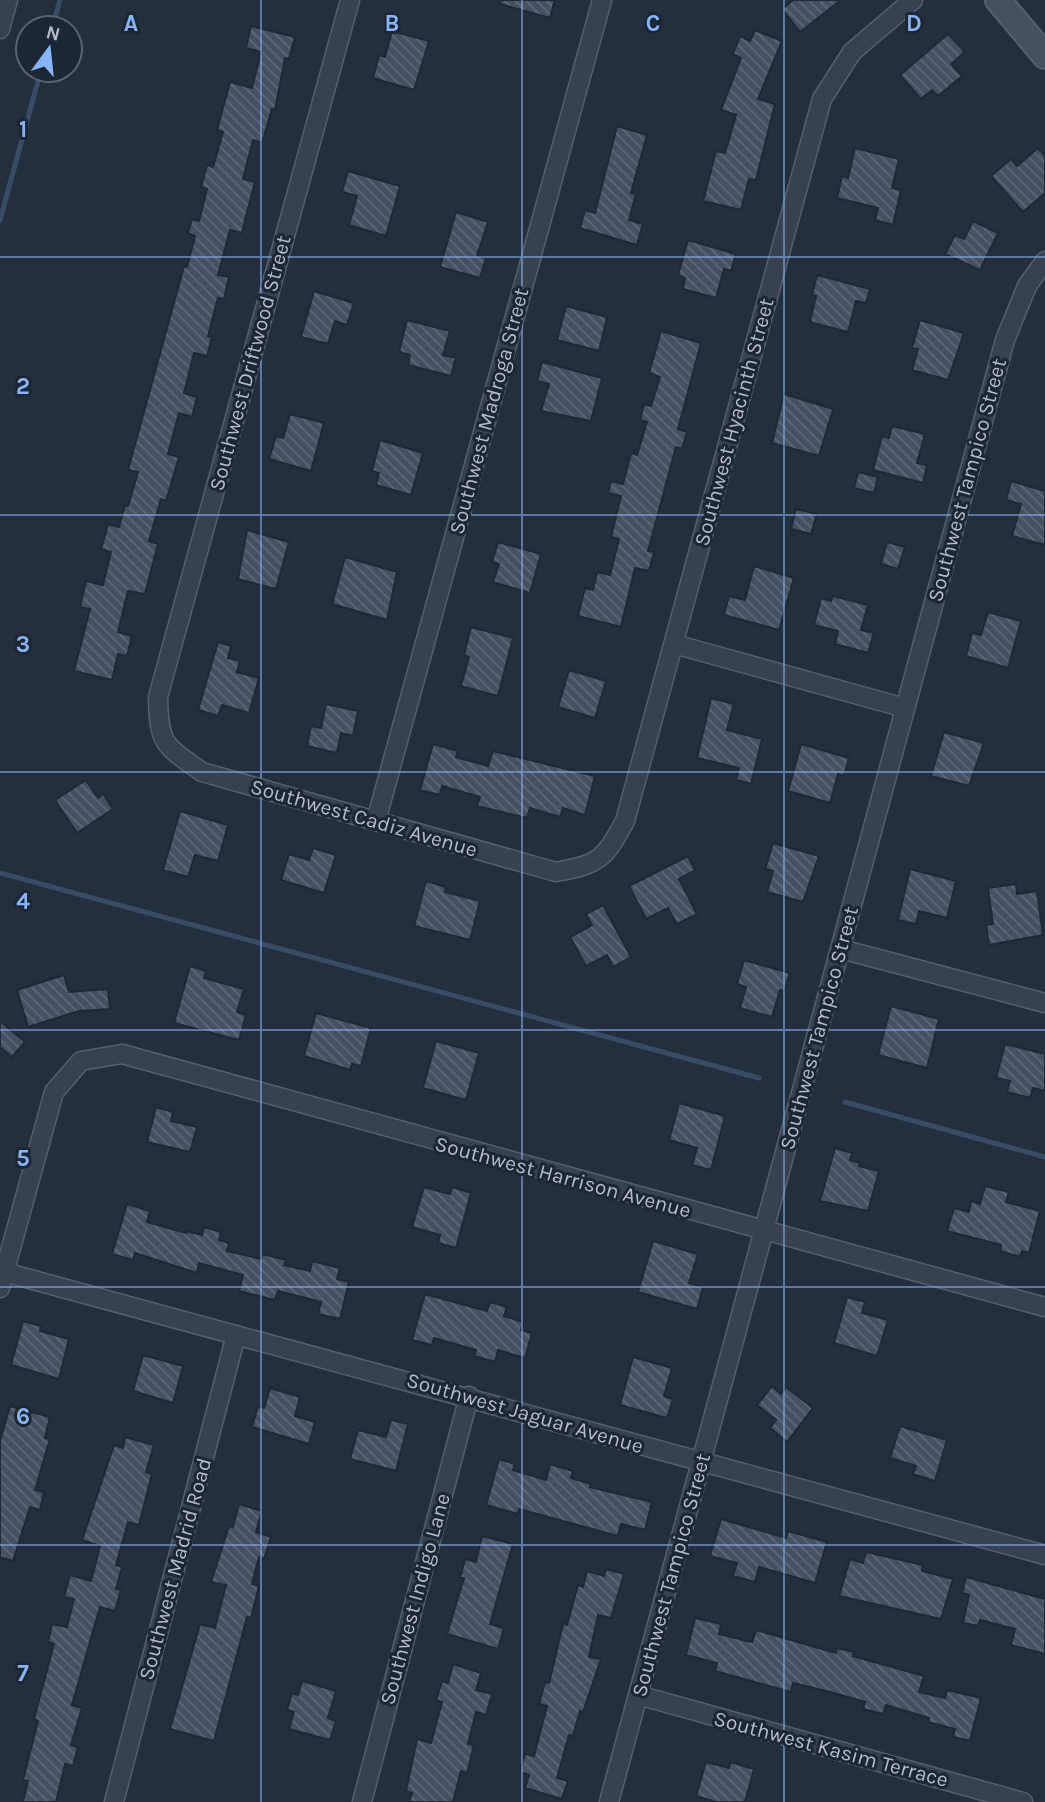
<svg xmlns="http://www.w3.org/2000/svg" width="1045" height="1802" font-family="Karla,sans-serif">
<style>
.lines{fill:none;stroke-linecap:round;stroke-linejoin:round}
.stream{stroke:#394c67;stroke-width:5}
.building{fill:url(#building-back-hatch);stroke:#1f2835;stroke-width:2}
.street-casing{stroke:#565f6c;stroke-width:21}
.secondary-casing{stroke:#565f6c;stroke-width:28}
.street{stroke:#38414e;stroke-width:18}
.secondary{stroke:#465061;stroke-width:24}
.grid{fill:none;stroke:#8ab4f8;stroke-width:2;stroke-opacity:0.55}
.labels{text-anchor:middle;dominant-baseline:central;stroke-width:6;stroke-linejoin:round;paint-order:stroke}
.street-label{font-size:21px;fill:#b4bcc9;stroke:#1d2633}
.grid-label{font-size:23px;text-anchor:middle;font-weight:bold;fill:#8ab4f8;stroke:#1d2633;stroke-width:6;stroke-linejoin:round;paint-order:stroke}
</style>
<defs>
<pattern id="building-back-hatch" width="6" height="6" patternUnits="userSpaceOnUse" patternTransform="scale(1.75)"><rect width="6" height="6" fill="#455162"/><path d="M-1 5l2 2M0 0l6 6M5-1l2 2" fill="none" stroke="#5d6877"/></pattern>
</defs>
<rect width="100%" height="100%" fill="#242f3e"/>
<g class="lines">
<!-- stream -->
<g class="stream">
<path d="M52,28L60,0"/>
<path d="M0,220L41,70"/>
<path d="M0,873L759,1078"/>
<path d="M845,1102L1045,1157"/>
</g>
</g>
<!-- building -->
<g class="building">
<path d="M501,0H555L550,18L500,4Z"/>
<path d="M793,0H841L800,32L782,9Z"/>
<path d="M251,26L295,37L289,59L285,58L275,110L272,109L262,143L253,140L243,179L255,182L246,216L242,233L230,230L218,275L229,277L224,299L218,298L208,336L212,337L207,356L194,353L184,393L197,397L192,417L179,413L168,454L179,457L166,501L161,499L149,541L158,544L145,594L128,591L118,632L132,636L127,656L118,654L112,680L74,671L90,609L80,607L86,581L103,585L111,552L101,549L108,524L119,527L125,505L128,506L138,472L128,470L184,266L187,267L195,236L188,233L192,219L199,221L207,189L201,187L207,165L213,167L223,132L217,130L230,82L252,88L261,52L246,48Z"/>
<path d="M755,30L782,41L758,99L775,104L756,180L749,179L741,210L703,201L716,151L725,153L736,115L721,110L741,58L733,54L740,36L750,41Z"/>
<path d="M392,31L429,41L414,90L373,78L379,55L385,57Z"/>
<path d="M948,34L965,52L951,64L962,76L938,96L932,90L921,99L900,75Z"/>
<path d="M617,126L647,135L631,193L636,194L629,220L643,224L637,245L580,228L585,210L595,213Z"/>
<path d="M855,148L899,159L892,188L901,190L893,225L875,220L878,208L837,198L842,176L848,178Z"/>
<path d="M1038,148L1045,156V193L1023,212L991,176L1011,159L1017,166Z"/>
<path d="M348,171L400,186L386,236L349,225L357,196L342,192Z"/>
<path d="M456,212L488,222L477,256L486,258L480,278L440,267Z"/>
<path d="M973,221L998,233L980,270L945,254L955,235L964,239Z"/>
<path d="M688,240L736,254L731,271L724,269L716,298L683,289L685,278L678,275Z"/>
<path d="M817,275L870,289L866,303L856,301L848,332L810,322L816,296L812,295Z"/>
<path d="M314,291L354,303L347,325L335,321L328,344L301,337Z"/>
<path d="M566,306L607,317L599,351L557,340Z"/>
<path d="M407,320L450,331L443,355L456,358L451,376L408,365L410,355L399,352Z"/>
<path d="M920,320L964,333L948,380L912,370L918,349L912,348Z"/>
<path d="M661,331L701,343L678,429L687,432L682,449L676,447L648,551L654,552L649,571L635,568L621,627L578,616L585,588L593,590L597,572L610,575L619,539L611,537L621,496L608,493L611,481L623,484L631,453L637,455L647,422L640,420L644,404L651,406L660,377L649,373Z"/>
<path d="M542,362L602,378L591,421L541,411L549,384L537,381Z"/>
<path d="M784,394L833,409L819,456L772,443Z"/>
<path d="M290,414L324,423L311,471L269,459L276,436L283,438Z"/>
<path d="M892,426L925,434L917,463L927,465L923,483L873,470L882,436L889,438Z"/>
<path d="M380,440L423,453L411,495L376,485L379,473L372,471Z"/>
<path d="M858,472L878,477L874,493L854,488Z"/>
<path d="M1011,481L1045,491V545L1012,536L1021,504L1006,500Z"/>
<path d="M796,509L817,514L811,534L791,529Z"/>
<path d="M247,530L289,542L276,589L238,579Z"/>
<path d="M498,542L541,554L530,593L493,582L499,564L492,562Z"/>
<path d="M887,542L905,547L898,569L881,564Z"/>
<path d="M345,557L397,572L387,620L332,604Z"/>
<path d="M754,566L794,578L779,630L724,615L729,596L745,600Z"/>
<path d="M833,596L868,605L861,630L874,633L868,653L835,644L838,631L814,625L821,598L831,601Z"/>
<path d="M988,612L1021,621L1008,668L966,656L972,633L981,635Z"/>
<path d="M471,627L513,638L498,696L461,686L469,657L464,655Z"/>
<path d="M218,642L231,646L228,658L240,661L237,672L259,678L249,713L222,705L218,716L198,710Z"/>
<path d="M569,670L606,681L595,718L558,707Z"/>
<path d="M711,698L734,704L727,730L762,739L751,784L736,780L739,768L697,758Z"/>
<path d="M326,704L358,711L353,736L341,733L337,753L307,746L311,726L321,728Z"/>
<path d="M944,732L984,743L969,786L931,776Z"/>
<path d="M433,744L458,751L456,757L488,766L493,751L595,776L585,815L563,808L560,817L530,808L527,818L477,806L480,797L442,786L440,795L420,790Z"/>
<path d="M801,744L849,758L844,776L838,774L830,803L788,791Z"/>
<path d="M86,780L98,798L103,794L113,809L77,833L55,800Z"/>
<path d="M180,811L228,825L218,861L195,855L188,877L163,870Z"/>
<path d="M773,843L819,856L803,902L767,892L773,871L765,869Z"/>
<path d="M313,848L336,855L324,893L281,880L289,854L309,860Z"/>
<path d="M688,856L695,870L679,879L697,914L677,924L668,908L646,919L629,886Z"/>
<path d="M910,869L956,881L947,918L919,911L916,924L898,920Z"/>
<path d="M426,881L446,887L445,892L480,901L470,940L414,926Z"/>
<path d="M1016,884L1017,894L1037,891L1043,935L989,945L986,925L993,924L988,888Z"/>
<path d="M603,905L631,957L613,967L607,955L586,966L570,937L592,925L586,914Z"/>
<path d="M744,960L790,973L784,991L780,990L772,1017L740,1008L746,987L737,984Z"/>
<path d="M190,966L206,971L204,978L244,989L237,1012L246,1015L239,1040L174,1023Z"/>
<path d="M64,975L69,992L108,989L110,1009L79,1011L28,1027L17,990Z"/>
<path d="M891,1006L939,1019L927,1068L878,1055Z"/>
<path d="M316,1013L371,1028L361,1066L352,1064L350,1070L304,1056Z"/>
<path d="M0,1021L25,1042L12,1057L0,1047Z"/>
<path d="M436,1041L479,1053L466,1100L423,1088Z"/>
<path d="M1005,1044L1045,1054V1091L1033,1088L1030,1098L1007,1092L1010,1081L996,1078Z"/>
<path d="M679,1103L725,1116L711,1170L692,1165L697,1148L669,1140Z"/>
<path d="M156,1107L173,1112L171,1121L197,1127L190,1152L147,1142Z"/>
<path d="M835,1148L852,1153L850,1160L860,1163L859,1166L879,1171L868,1211L820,1201Z"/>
<path d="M985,1186L1009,1192L1006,1202L1040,1211L1029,1253L1022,1251L1020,1257L1000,1251L1001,1245L947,1231L954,1208L969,1212L971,1201L980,1204Z"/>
<path d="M424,1187L450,1194L452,1187L471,1193L456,1248L438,1243L440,1235L412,1227Z"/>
<path d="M127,1204L150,1211L147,1222L186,1233V1231L202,1235L204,1227L221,1232L219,1240L229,1243L227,1251L261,1259L263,1254L286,1260L284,1265L310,1271L312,1261L340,1268L337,1279L349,1282L340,1319L318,1314L321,1302L278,1291L275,1300L239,1291L243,1275L199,1263L197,1273L135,1253L133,1260L112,1254Z"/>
<path d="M653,1241L698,1254L689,1283L703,1287L697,1309L638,1292Z"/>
<path d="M425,1294L487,1311L490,1302L507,1307L504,1316L523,1322L521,1330L532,1333L525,1358L498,1350L495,1362L474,1356L476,1350L434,1338L432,1345L412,1340Z"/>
<path d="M847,1297L865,1302L862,1313L888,1320L877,1356L834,1343Z"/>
<path d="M23,1321L41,1326L40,1331L69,1339L59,1379L11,1365Z"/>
<path d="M143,1355L183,1366L173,1403L133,1391Z"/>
<path d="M633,1357L672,1368L664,1396L673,1399L667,1418L620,1405Z"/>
<path d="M772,1386L781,1394L786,1387L813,1408L787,1442L770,1428L776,1420L757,1405Z"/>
<path d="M270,1388L300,1397L295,1416L315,1422L309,1444L252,1427L258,1406L264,1408Z"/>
<path d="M10,1406L50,1417L45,1438L50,1439L35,1490L44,1492L40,1510L30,1507L13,1561L0,1557V1441Z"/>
<path d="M391,1420L408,1424L396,1471L350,1459L358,1430L386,1437Z"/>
<path d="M900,1426L947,1440L935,1481L913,1474L916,1466L890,1458Z"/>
<path d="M125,1437L154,1445L146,1472L152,1474L139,1525L128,1522L116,1565L122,1567L116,1589L121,1590L115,1611L100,1607L72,1705L82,1708L71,1745L78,1747L73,1766L65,1764L56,1802H23L28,1781L23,1780L38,1721L34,1719L54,1644L48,1642L52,1624L67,1627L74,1599L64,1597L70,1575L91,1581L100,1546L82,1540L114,1445L123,1448Z"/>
<path d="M499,1459L515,1464L513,1470L546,1480L550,1464L573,1471L571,1478L591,1484L590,1487L652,1502L645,1530L621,1524L618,1536L519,1509L518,1514L486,1505Z"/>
<path d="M239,1504L262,1511L256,1532L271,1537L264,1559L259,1557L252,1584L259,1586L251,1618L247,1617L214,1741L170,1729L200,1624L215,1628L226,1585L211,1582L229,1526L233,1527Z"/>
<path d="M721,1519L786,1538L788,1531L827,1542L815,1583L759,1567L755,1582L733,1576L737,1563L710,1556Z"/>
<path d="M482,1536L513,1544L490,1624L504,1628L498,1649L447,1634L464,1578H460L465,1559L476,1562Z"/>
<path d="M866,1552L923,1565L922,1571L953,1579L941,1619L839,1596L850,1559L863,1563Z"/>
<path d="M606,1569L624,1574L611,1618L598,1615L589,1657L601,1659L583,1712L580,1711L573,1736L569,1735L557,1778L568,1781L562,1799L525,1788L529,1775L520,1772L525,1754L534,1756L547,1706L539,1704L545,1682L549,1683L563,1624L567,1625L578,1585L583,1587L587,1571L604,1576Z"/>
<path d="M966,1577L1045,1599V1654L1011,1645L1015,1629L980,1620L978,1626L963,1623L969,1595L962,1593Z"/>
<path d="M695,1618L721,1624L719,1634L752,1642L756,1630L836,1653L837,1648L854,1652L853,1656L924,1676L919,1692L945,1698L947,1690L981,1698L970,1741L953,1737L955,1729L928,1722L929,1718L886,1705L883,1714L863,1709L865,1702L830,1692L793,1683L791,1692L715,1671L717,1663L686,1655Z"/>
<path d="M453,1664L481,1673L476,1690L492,1694L486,1715L476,1712L468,1744L474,1745L467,1773L461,1771L453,1802H409L412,1793L406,1791L417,1739L431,1743L442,1702L436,1700L442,1681L448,1683Z"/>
<path d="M302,1681L336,1691L328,1718L336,1721L330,1740L289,1729L294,1712L287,1710L292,1693L298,1695Z"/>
<path d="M706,1762L729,1768L730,1762L754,1769L745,1802H716L696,1796Z"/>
</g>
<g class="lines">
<defs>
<g id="street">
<path d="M350,0L158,697C159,745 164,745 202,772L556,872C599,864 604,860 625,821L822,99L852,52L913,0"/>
<path d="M0,29L8,0"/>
<path d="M674,644L905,708"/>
<path d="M376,821L602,0"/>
<path d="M841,949L1045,1003"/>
<path d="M4,1272L1045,1555"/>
<path d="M0,1288L54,1092L81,1061L122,1054L1045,1307"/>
<path d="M638,1695L1023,1802"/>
<path d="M114,1802L236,1335"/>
<path d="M362,1802L469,1396"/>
<path d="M609,1802L1005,340L1027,286L1045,261"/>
</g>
<path id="secondary" d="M998,0L1045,56"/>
</defs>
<!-- street casing -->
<use href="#street" class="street-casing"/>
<!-- secondary casing -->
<use href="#secondary" class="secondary-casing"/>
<!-- street -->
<use href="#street" class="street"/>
<!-- secondary -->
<use href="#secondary" class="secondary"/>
</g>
<!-- grid -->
<path class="grid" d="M261,0V1802M522,0V1802M784,0V1802M0,257H1045M0,515H1045M0,772H1045M0,1030H1045M0,1287H1045M0,1545H1045"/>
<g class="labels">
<!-- street labels -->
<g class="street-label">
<text transform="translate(250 363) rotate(-75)">Southwest Driftwood Street</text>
<text transform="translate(489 411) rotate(-75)">Southwest Madroga Street</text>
<text transform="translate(734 422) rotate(-75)">Southwest Hyacinth Street</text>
<text transform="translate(967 480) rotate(-75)">Southwest Tampico Street</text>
<text transform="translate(364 818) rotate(16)">Southwest Cadiz Avenue</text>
<text transform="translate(819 1028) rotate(-75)">Southwest Tampico Street</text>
<text transform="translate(563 1177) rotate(15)">Southwest Harrison Avenue</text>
<text transform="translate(525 1413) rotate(16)">Southwest Jaguar Avenue</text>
<text transform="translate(175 1569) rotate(-75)">Southwest Madrid Road</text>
<text transform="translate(671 1575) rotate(-75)">Southwest Tampico Street</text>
<text transform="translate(415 1599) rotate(-75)">Southwest Indigo Lane</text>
<text transform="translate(831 1749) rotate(15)">Southwest Kasim Terrace</text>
</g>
</g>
<g class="grid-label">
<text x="131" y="31">A</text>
<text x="392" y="31">B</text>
<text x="653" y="31">C</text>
<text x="914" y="31">D</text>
<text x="23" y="137">1</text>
<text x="23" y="394">2</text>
<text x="23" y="652">3</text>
<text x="23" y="909">4</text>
<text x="23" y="1166">5</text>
<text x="23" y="1424">6</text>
<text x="23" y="1681">7</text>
</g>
<!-- north arrow -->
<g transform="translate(49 49) rotate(15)"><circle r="33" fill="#1d2633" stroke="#59626f" stroke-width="2"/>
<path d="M0-5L12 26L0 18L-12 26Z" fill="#8ab4f8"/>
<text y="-10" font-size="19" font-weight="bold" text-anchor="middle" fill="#b4bcc9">N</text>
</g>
</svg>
